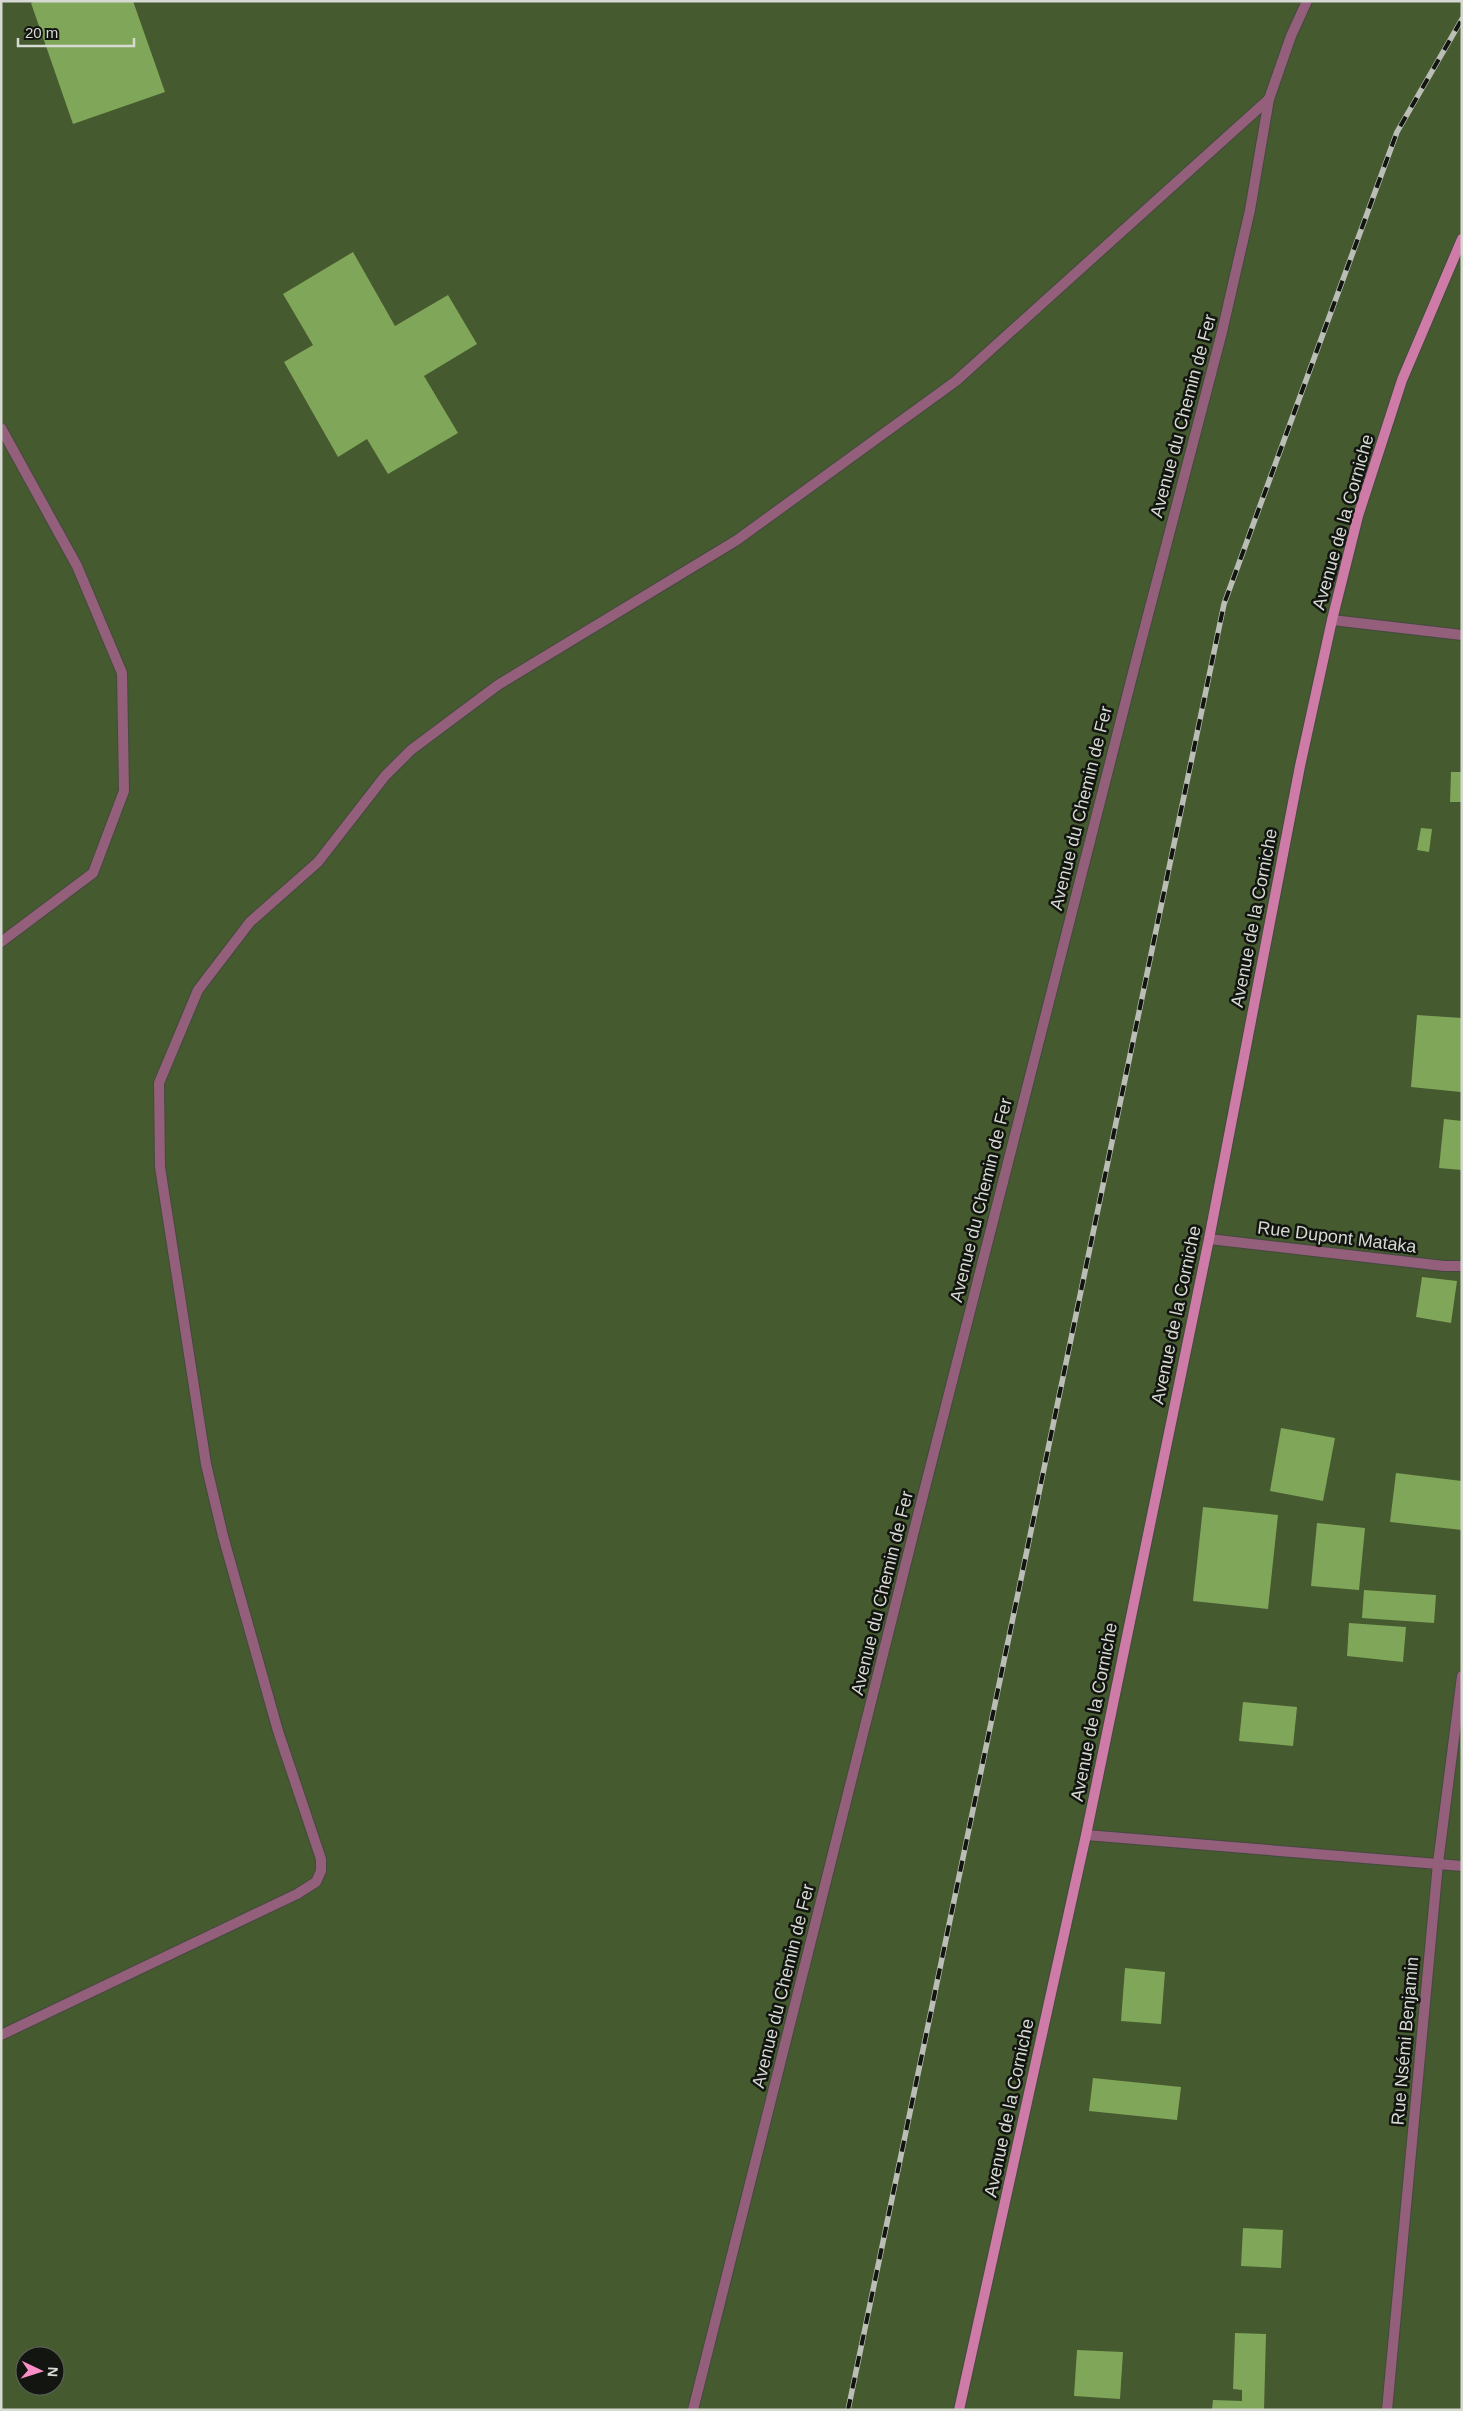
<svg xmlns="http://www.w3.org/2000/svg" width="1463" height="2411" font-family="Helvetica,sans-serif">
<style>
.green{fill:#455a2f;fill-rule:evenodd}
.building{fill:#80a65a}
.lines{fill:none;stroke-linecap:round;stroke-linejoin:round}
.lane-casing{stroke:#44493f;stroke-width:12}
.street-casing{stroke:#44493f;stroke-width:12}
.secondary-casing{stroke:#44493f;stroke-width:12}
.lane{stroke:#935f7a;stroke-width:10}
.street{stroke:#935f7a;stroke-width:10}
.secondary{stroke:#ce7ba7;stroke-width:10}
.rail-casing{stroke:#babeb7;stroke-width:5.5}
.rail{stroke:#121510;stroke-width:4;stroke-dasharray:11;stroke-linecap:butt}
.labels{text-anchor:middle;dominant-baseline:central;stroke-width:5;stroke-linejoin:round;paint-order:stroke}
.street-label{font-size:18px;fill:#d6dad3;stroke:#121510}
</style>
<rect width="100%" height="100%" fill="#282d23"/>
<!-- green -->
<path class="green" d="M1,1H1462V2410H1ZM25,2356H55V2386H25Z"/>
<!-- building -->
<g class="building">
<path d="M36,1H133L165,92L73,124L31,3Z"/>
<path d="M353,252L395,326L448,295L477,344L424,376L458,433L388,474L367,439L338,457L284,362L313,345L283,294Z"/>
<path d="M1451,772H1462V802H1450Z"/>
<path d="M1421,828L1432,829L1429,852L1417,850Z"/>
<path d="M1417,1015L1462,1018L1461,1092L1411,1087Z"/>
<path d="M1444,1119L1462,1121V1170L1439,1168Z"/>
<path d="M1422,1277L1457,1281L1451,1323L1416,1317Z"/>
<path d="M1281,1428L1335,1438L1323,1501L1270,1491Z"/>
<path d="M1396,1473L1462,1481V1530L1390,1522Z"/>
<path d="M1203,1507L1278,1515L1268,1609L1193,1601Z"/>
<path d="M1317,1523L1365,1528L1359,1590L1311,1586Z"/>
<path d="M1364,1590L1436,1595L1434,1623L1362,1618Z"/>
<path d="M1349,1623L1406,1627L1403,1662L1347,1656Z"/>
<path d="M1243,1702L1297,1707L1293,1746L1239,1741Z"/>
<path d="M1125,1968L1165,1972L1161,2024L1121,2021Z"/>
<path d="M1093,2078L1181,2087L1177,2120L1089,2111Z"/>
<path d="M1243,2228L1283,2230L1281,2268L1241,2266Z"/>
<path d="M1235,2333L1266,2334L1264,2410H1212L1213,2400L1242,2401V2390L1233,2389Z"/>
<path d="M1077,2350L1123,2352L1120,2399L1074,2396Z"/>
</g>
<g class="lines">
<defs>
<path id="lane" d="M1,428L77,566L122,673L124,791L93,873L1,942"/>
<g id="street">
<path d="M1332,620L1462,635"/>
<path d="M1209,1239L1444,1266H1462"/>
<path d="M1086,1835L1462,1866"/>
<path d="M1,2035L297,1894L316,1882L321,1871V1859L278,1731L223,1536L206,1464L160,1167L159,1083L198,990L250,922L318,862L385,776L411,750L498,685L737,540L956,381L1269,99"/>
<path d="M693,2410L918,1515L1137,657L1222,332L1250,210L1269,99L1291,36L1307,1"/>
<path d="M1387,2410L1438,1863L1462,1676"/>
</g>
<path id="secondary" d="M959,2410L1086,1835L1209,1239L1300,766L1332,620L1358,516L1402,380L1462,239"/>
</defs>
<!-- lane casing -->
<use href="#lane" class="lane-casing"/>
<!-- street casing -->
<use href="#street" class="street-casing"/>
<!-- secondary casing -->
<use href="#secondary" class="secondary-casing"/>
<!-- lane -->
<use href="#lane" class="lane"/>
<!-- street -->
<use href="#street" class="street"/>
<!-- secondary -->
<use href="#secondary" class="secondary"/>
<defs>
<path id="rail" d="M848,2410L1224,604L1397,132L1462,19"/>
</defs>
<!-- rail casing -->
<use href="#rail" class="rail-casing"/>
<!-- rail -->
<use href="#rail" class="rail"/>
</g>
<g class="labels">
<!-- street labels -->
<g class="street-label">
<text transform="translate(1183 416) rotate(-75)">Avenue du Chemin de Fer</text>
<text transform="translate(1343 522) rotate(-74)">Avenue de la Corniche</text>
<text transform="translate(1081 808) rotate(-76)">Avenue du Chemin de Fer</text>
<text transform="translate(1254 918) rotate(-79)">Avenue de la Corniche</text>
<text transform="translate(981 1200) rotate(-76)">Avenue du Chemin de Fer</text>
<text transform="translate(1337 1237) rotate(7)">Rue Dupont Mataka</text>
<text transform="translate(1176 1315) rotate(-78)">Avenue de la Corniche</text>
<text transform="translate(882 1593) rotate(-76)">Avenue du Chemin de Fer</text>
<text transform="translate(1094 1712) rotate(-79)">Avenue de la Corniche</text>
<text transform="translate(783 1986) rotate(-76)">Avenue du Chemin de Fer</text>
<text transform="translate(1405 2041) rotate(-85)">Rue Nsémi Benjamin</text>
<text transform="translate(1009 2108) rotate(-78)">Avenue de la Corniche</text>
</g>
</g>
<!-- border -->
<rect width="1463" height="2411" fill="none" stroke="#d6dad3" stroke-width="5"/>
<!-- north arrow -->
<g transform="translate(40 2371) rotate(94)"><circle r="24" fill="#121510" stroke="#60645e"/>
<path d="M0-4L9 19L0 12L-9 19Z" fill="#fa8fc8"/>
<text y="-8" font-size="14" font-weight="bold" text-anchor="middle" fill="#d6dad3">N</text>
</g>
<!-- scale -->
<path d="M18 38v8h116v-8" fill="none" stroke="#d6dad3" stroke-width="2.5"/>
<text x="25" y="38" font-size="15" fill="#d6dad3" stroke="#121510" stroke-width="4" paint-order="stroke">20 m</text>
</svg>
